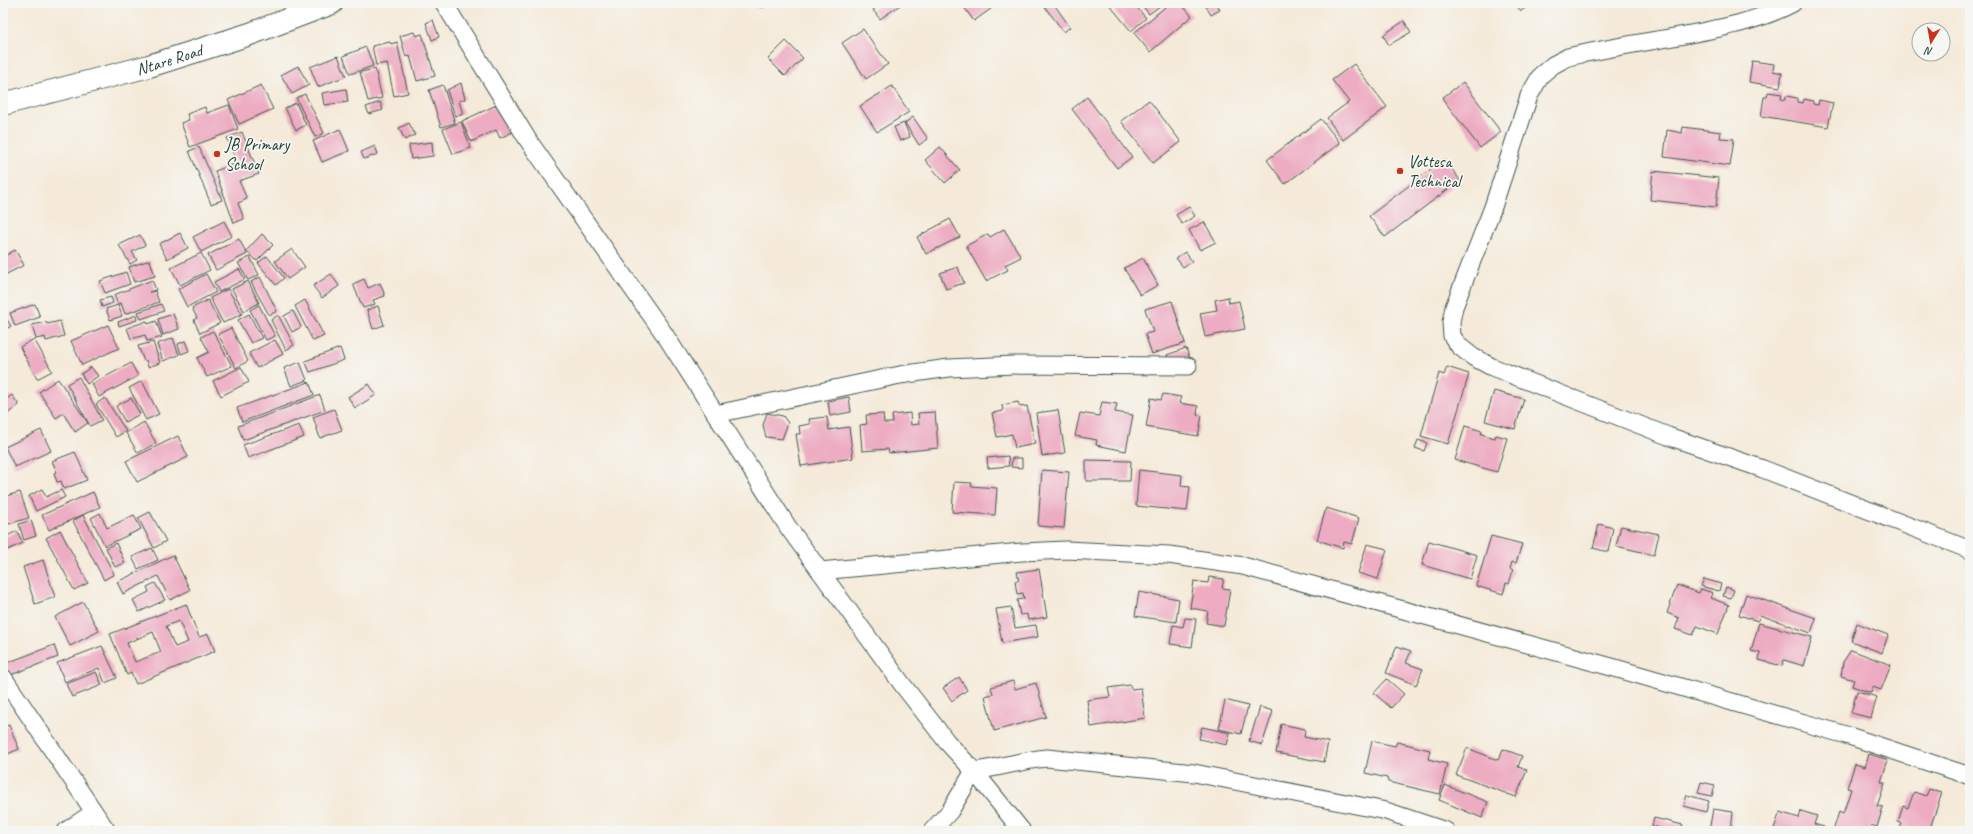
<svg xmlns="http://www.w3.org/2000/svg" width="1973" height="834" font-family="Caveat,sans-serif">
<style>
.building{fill:#edacc2;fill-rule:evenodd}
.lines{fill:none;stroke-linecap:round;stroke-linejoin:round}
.street-casing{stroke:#3f574d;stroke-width:19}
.secondary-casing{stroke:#3f574d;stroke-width:24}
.street{stroke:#fff;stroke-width:17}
.secondary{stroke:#fff;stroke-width:22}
.poi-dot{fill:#c8321e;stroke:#f6f6f2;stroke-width:1.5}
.labels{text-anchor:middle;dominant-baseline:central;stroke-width:3.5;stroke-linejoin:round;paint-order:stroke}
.street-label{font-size:17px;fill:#1f3d34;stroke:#f6f6f2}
.poi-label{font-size:17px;fill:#1f3d34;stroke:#f6f6f2;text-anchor:start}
</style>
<rect width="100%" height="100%" fill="#f6f6f2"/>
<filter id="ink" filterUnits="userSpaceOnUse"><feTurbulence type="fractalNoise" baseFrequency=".025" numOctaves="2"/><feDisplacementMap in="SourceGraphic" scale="8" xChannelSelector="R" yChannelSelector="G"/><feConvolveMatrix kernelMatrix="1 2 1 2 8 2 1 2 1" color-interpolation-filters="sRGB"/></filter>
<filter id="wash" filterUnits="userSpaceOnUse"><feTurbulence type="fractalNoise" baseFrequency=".012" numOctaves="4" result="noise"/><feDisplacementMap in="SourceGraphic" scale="16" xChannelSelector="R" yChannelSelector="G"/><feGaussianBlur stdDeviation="0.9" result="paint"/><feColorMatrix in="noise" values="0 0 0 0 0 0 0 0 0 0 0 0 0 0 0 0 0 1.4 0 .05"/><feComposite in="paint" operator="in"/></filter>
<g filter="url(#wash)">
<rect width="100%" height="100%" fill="#f5ead9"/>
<g id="blocks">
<!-- building -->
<g class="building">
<path d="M758,3H773L760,8Z"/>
<path d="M882,3H903L880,19L873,10Z"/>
<path d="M961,3H999L974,21Z"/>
<path d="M1042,3H1053L1070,27L1064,32Z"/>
<path d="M1108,3H1133L1146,18L1131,31Z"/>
<path d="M1140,3H1164L1149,14Z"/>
<path d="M1170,3H1180L1192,16L1150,52L1134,33Z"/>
<path d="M1204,3H1216L1220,10L1211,15Z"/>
<path d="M1514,3H1531L1521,11Z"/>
<path d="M433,20L439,37L432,40L426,23Z"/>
<path d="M1404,21L1411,32L1389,45L1383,35Z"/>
<path d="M863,29L888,64L866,79L842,43Z"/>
<path d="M414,32L416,36L422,34L435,76L417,81L410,56L406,57L400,36Z"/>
<path d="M786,41L803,58L785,76L768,59Z"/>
<path d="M390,42L391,44L397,42L408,93L394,96L387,63L376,65L372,46Z"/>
<path d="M366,47L373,66L350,74L343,56Z"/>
<path d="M338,56L346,76L318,87L310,67Z"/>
<path d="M1752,61L1774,64L1773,71L1782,73L1780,87L1749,82Z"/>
<path d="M1354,64L1387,107L1343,140L1327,118L1349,102L1332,80Z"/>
<path d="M298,66L309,85L292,94L281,75Z"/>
<path d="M375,69L382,98L368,101L360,72Z"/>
<path d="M1463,82L1501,132L1480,148L1442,98Z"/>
<path d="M461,83L465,99L459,101L463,114L455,116L447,90Z"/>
<path d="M261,85L273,109L239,124L228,100Z"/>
<path d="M443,85L455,123L441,127L429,90Z"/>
<path d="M892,86L909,112L877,132L860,106Z"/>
<path d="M346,89L348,102L324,105L322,93Z"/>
<path d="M1768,92L1782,94L1781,99L1785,100L1786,96L1797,98V102L1803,103L1804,99L1813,101V104L1818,105L1819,100L1833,103L1828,127L1761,116L1764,97H1767Z"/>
<path d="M305,94L324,133L315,137L296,98Z"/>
<path d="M1087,97L1132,157L1117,168L1072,109Z"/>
<path d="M1149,100L1181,142L1153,163L1121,121Z"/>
<path d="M380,102L383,110L369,114L366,107Z"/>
<path d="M503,102L515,131L500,138L496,130L471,142L462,121Z"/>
<path d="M296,103L306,125L296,130L285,108Z"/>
<path d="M229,105L238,129L190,147L181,123L189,120L187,114L205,107L207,113Z"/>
<path d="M913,117L928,139L919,145L905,123Z"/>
<path d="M1321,119L1340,143L1285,184L1267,160Z"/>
<path d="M461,122L471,148L453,154L443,129Z"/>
<path d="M409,123L415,135L405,140L399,128Z"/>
<path d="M904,123L910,137L900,141L894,127Z"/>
<path d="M1683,127L1721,132L1720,138L1734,139L1730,166L1664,157L1667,130L1682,133Z"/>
<path d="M340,129L349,151L322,162L313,141Z"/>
<path d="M242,132L259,174L239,181L247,199L238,203L244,219L234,223L215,171L237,163L227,138Z"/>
<path d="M432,142L433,156L411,159L409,145Z"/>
<path d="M375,146L378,154L364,159L361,152Z"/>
<path d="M199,147L222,200L211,204L189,151Z"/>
<path d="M940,147L960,170L945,183L925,160Z"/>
<path d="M1444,159L1460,180L1385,237L1369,216Z"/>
<path d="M1653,171L1719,178L1716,207L1650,200Z"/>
<path d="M1189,207L1195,216L1182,224L1176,215Z"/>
<path d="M950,219L960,237L926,254L917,237Z"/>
<path d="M224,221L232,236L201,252L193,237Z"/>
<path d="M1204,222L1216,242L1200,250L1189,230Z"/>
<path d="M1004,229L1021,257L1005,265L1008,270L986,281L966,246L988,234L990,237Z"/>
<path d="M180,233L188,248L167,259L159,244Z"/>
<path d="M262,234L273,245L257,261L246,251Z"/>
<path d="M140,235L145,245L132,252L137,260L130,264L119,245Z"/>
<path d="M239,239L247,254L216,270L208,255Z"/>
<path d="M292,249L305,267L288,279L275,261Z"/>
<path d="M15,250L24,265L3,276V257Z"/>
<path d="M1185,252L1192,261L1183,267L1176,258Z"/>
<path d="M201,253L210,270L180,285L171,268Z"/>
<path d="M267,256L284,278L276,285L258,263Z"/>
<path d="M250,257L259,275L248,280L238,263Z"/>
<path d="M1143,258L1158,285L1140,295L1124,268Z"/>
<path d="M150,260L155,276L134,282L129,267Z"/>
<path d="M958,267L964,283L946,289L940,273Z"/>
<path d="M239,269L245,279L219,292L214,282Z"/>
<path d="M126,272L130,284L105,293L100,281Z"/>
<path d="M206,274L216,292L187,307L178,289Z"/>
<path d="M331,274L339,286L322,298L313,286Z"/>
<path d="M260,277L277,311L269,315L251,282Z"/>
<path d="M364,279L368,288L380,283L385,296L373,300L375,304L363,308L353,284Z"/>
<path d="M152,280L156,290L149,292L155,291L159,302L125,314L121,303L118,304L114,295Z"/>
<path d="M248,281L259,303L244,311L232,289Z"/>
<path d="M228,289L242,314L223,323L210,298Z"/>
<path d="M111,297L113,303L102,307L100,300Z"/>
<path d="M1228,297L1229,303L1239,301L1245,329L1205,337L1200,313L1217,310L1215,300Z"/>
<path d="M208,300L220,323L200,333L194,320L197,318L192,308Z"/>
<path d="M305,300L324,336L313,341L295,306Z"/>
<path d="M1172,301L1185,343L1152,354L1145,334L1153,332L1145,309Z"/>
<path d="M35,304L40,317L15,326L10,313Z"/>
<path d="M161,304L164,311L141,319L138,312Z"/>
<path d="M118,305L122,316L110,320L106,309Z"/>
<path d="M259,305L275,336L266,340L250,310Z"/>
<path d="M378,306L384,325L373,329L367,310Z"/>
<path d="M293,311L301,327L292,332L284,316Z"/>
<path d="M3,313L11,326L3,331Z"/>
<path d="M173,314L179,329L163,335L158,319Z"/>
<path d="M249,314L262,338L251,343L238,320Z"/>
<path d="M136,315L137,320L119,326L118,322Z"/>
<path d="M278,315L294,345L286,350L271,320Z"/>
<path d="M60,321L64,336L46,341L45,337L36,339L32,325L46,322L47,324Z"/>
<path d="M147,321L148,324L156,321L162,337L147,341L145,335L131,339L127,328Z"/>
<path d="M108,325L119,348L82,365L71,341Z"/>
<path d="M231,328L248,361L236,368L218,334Z"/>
<path d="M213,331L232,366L207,377L197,358L209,352L201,337Z"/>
<path d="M173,338L179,355L163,361L157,344Z"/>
<path d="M34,339L52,371L37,379L20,347Z"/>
<path d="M275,340L283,354L257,368L249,353Z"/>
<path d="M185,341L189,351L181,354L178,344Z"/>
<path d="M153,342L160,363L148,367L146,360L144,361L138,346Z"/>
<path d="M340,348L344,360L310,372L305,361Z"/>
<path d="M1186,348L1190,359L1170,365L1167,355Z"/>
<path d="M300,362L307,380L291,386L284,368Z"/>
<path d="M131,363L138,376L99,397L92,384Z"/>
<path d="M91,367L98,376L87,384L81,374Z"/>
<path d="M241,367L249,382L221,396L213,381Z"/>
<path d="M1447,367L1469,374L1448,444L1421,436L1439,373L1444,375Z"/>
<path d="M79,377L102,420L90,426L67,384Z"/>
<path d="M58,379L88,423L75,432L63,413L56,418L39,392Z"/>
<path d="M142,381L159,414L146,420L129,388Z"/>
<path d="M309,382L314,395L242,422L237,408Z"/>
<path d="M369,384L376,395L355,408L348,397Z"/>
<path d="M1494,391L1524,399L1515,429L1485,421Z"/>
<path d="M1163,394L1181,397L1179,403L1198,406L1197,415L1202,416L1198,436L1146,427L1151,398L1161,400Z"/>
<path d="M12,395L19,405L3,417V402Z"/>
<path d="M320,395L325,410L243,440L238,426Z"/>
<path d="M849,397L851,412L830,416L828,401Z"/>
<path d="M105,398L126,431L116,437L96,404Z"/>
<path d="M131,398L140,414L125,422L116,406Z"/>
<path d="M1018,402L1020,407L1027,406L1035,444L1015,448L1012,434L997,437L992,413L1003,411L1002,405Z"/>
<path d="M1102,402L1117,404L1115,412L1133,415L1126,451L1096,445L1097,440L1075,436L1080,413L1099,416Z"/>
<path d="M334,409L342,430L320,438L313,417Z"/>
<path d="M1058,410L1065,453L1042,456L1036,413Z"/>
<path d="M935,412L938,448L889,453L888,449L862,451L860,425L867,424L866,415L883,414L884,423H893L892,415L910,413L911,425L919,424L918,413Z"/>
<path d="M767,413L783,416L788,423L782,439L766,437L763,425Z"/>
<path d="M827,417L829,430L849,427L853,458L801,466L796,434H800L799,426L810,424L809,419Z"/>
<path d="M144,422L156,443L138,453L126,433Z"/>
<path d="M299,425L304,437L248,458L243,445Z"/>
<path d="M1465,426L1482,431L1481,434L1495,438L1496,435L1507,438L1497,472L1455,460Z"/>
<path d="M41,430L51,451L15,467L5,447Z"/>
<path d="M178,436L188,457L137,482L126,461Z"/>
<path d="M1418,440L1427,443L1424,451L1415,448Z"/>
<path d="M75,452L87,480L64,489L61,481L57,482L54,473L57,472L52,461Z"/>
<path d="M1008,456L1009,466L988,468L987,458Z"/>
<path d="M1012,458H1022V468L1011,467Z"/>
<path d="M1086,460L1131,461L1130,481H1086Z"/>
<path d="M1042,470L1069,472L1064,528L1038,526Z"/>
<path d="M1139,470L1182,475L1181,486L1190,487L1187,511L1136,506Z"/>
<path d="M954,482L972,483L971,486L997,488L995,515L952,512Z"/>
<path d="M42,489L46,497L61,490L65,497L36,511L29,496Z"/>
<path d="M20,492L29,518L8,524L3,510V497Z"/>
<path d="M93,492L100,507L49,530L42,515Z"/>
<path d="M1326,508L1359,518L1352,544L1344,542L1343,548L1317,540Z"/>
<path d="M150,512L166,541L154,548L138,518Z"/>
<path d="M100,513L107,528L134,515L141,529L105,546L91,518Z"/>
<path d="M83,515L114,574L104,580L73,521Z"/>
<path d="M31,520L36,536L24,540L19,524Z"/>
<path d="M1599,524L1613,528L1608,552L1593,548Z"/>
<path d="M1621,526L1659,534L1654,555L1616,546Z"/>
<path d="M60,530L88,583L74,590L46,538Z"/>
<path d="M17,531L23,543L3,552V538Z"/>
<path d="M1491,536L1522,544L1516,563L1512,562L1510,569L1513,570L1509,584L1506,583L1503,594L1476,586Z"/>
<path d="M1429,541L1477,555L1470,579L1422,565Z"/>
<path d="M116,543L125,563L115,567L106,548Z"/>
<path d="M1367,544L1387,549L1378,579L1358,573Z"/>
<path d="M152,548L158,560L138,569L132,557Z"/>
<path d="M173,555L190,590L170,600L158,576L123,594L117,582Z"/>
<path d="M43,560L55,597L35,604L23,567Z"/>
<path d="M1039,569L1047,617L1028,620L1027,614L1020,615L1017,600L1024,599L1023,593L1017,594L1015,581L1019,580L1017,572Z"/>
<path d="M1209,577L1224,579L1222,588L1230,589L1224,626L1206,623L1208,611L1190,608L1194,581L1208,583Z"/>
<path d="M1704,579L1721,584L1719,591L1701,586Z"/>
<path d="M155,583L165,600L139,612L133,600L149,592L147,587Z"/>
<path d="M1677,585L1699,593L1701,589L1713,593L1711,598L1729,605L1718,634L1697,626L1693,635L1675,629L1679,618L1667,613Z"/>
<path d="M1726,587L1734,590L1731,598L1723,596Z"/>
<path d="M1139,592L1179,599L1176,622L1135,616Z"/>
<path d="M1746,594L1816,618L1811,633L1760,615L1758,621L1739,615Z"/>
<path d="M83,602L99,631L70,646L55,617Z"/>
<path d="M186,604L199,637L208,634L215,651L136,684L131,673L127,675L110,634ZM179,621L188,642L175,647L166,626ZM153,632L161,652L135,662L127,643Z"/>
<path d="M1011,607L1015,628L1036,625L1038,637L1002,643L996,609Z"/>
<path d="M1185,618L1196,619L1192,647L1170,644L1173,625L1183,627Z"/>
<path d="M1759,623L1812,637L1804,666L1784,660L1782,666L1759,660L1760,653L1751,651Z"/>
<path d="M1857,623L1888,635L1882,653L1851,641Z"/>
<path d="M54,645L58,657L8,676L4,664Z"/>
<path d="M102,646L117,678L105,683L99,668L65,682L57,663Z"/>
<path d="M1397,646L1411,651L1406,663L1423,669L1416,685L1386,673Z"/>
<path d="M1851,650L1891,665L1881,690L1873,687L1871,693L1852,686L1854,680L1841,676L1843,662Z"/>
<path d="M96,672L102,685L72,697L66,684Z"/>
<path d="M959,677L967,690L952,701L943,688Z"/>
<path d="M1387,679L1404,694L1391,708L1374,693Z"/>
<path d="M1013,681L1015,689L1036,683L1046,717L994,731L985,696L993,694L991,687Z"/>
<path d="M1130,685L1131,689L1141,688L1145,718L1091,727L1087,700L1110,697L1108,688Z"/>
<path d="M1857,691L1877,697L1871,718L1851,713Z"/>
<path d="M1225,700L1248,706L1241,734L1219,729Z"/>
<path d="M1260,707L1273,711L1262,745L1249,741Z"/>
<path d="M1281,724L1305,729L1304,737L1328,742L1324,762L1276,753Z"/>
<path d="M9,725L19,749L3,756V727Z"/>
<path d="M1202,727L1230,733L1227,745L1199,739Z"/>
<path d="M1372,741L1395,746L1397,742L1430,750L1428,759L1447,764L1440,794L1388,782L1387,778L1365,773Z"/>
<path d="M1467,748L1498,760L1503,749L1522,756L1518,767L1527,770L1516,797L1456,775Z"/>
<path d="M1869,754L1888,760L1881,782L1885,783L1877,806L1883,807L1877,827L1871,825L1869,831H1833L1839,812L1843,814L1851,789L1847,788L1855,764L1865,767Z"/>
<path d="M1701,782L1715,785L1712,796L1698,793Z"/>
<path d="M1445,785L1488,802L1482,818L1439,800Z"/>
<path d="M1929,789L1942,793L1929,831H1899L1902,823L1898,822L1903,806L1908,808L1914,792L1926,796Z"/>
<path d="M1687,795L1709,801L1706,812L1684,806Z"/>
<path d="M1713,809L1733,812L1731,831H1709Z"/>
<path d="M1801,811L1817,816L1814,824L1824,827L1823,831H1773L1780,812L1799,818Z"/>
<path d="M1654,818L1683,825L1682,831H1672L1652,826Z"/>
<path d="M1690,827L1698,831H1688Z"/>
</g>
</g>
</g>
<g filter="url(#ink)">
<use href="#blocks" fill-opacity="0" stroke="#3f574d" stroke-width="1"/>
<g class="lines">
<defs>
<g id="street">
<path d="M444,3L528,140L665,335L788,527L902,684L947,742L974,771L950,811L932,831"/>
<path d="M1793,3C1759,21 1722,28 1685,35C1646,42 1606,48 1568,57L1553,65L1541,75L1529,96L1493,207L1454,307L1451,322L1452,336L1459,346L1473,357L1492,367L1668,436L1763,469L1970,550"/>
<path d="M716,414L900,375L949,368L1014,365L1188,366"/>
<path d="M820,571L1022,552L1066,550L1169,555L1243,566L1615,668L1846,735L1970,776"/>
<path d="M3,677L107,831"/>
<path d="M974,771C999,768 1022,760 1047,758L1194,773L1386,811L1446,831"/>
<path d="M974,771L1022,831"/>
<path d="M66,831L94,812"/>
</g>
<g id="secondary">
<path id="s1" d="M3,104L149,66L250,34L332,3"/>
</g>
</defs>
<!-- street casing -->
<use href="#street" class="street-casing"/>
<!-- secondary casing -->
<use href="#secondary" class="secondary-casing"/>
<!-- street -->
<use href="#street" class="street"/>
<!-- secondary -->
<use href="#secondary" class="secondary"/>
</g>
</g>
<!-- markers -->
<g class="poi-dot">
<circle cx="217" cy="154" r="4"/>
<circle cx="1400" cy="171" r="4"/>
</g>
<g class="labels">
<!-- street labels -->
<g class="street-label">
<text stroke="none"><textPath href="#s1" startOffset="172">Ntare Road</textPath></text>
</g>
<!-- poi labels -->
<g class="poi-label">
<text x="225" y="144">JB Primary<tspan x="225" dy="20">School</tspan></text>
<text x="1408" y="161">Vottesa<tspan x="1408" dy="20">Technical</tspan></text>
</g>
</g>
<!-- margin -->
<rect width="1973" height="834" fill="none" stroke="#f6f6f2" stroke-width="16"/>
<!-- north arrow -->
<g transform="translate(1931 42) rotate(191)"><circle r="19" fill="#f6f6f2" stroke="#a0aca6"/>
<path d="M0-3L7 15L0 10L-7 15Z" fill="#c8321e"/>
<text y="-6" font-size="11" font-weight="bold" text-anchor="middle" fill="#1f3d34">N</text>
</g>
</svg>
